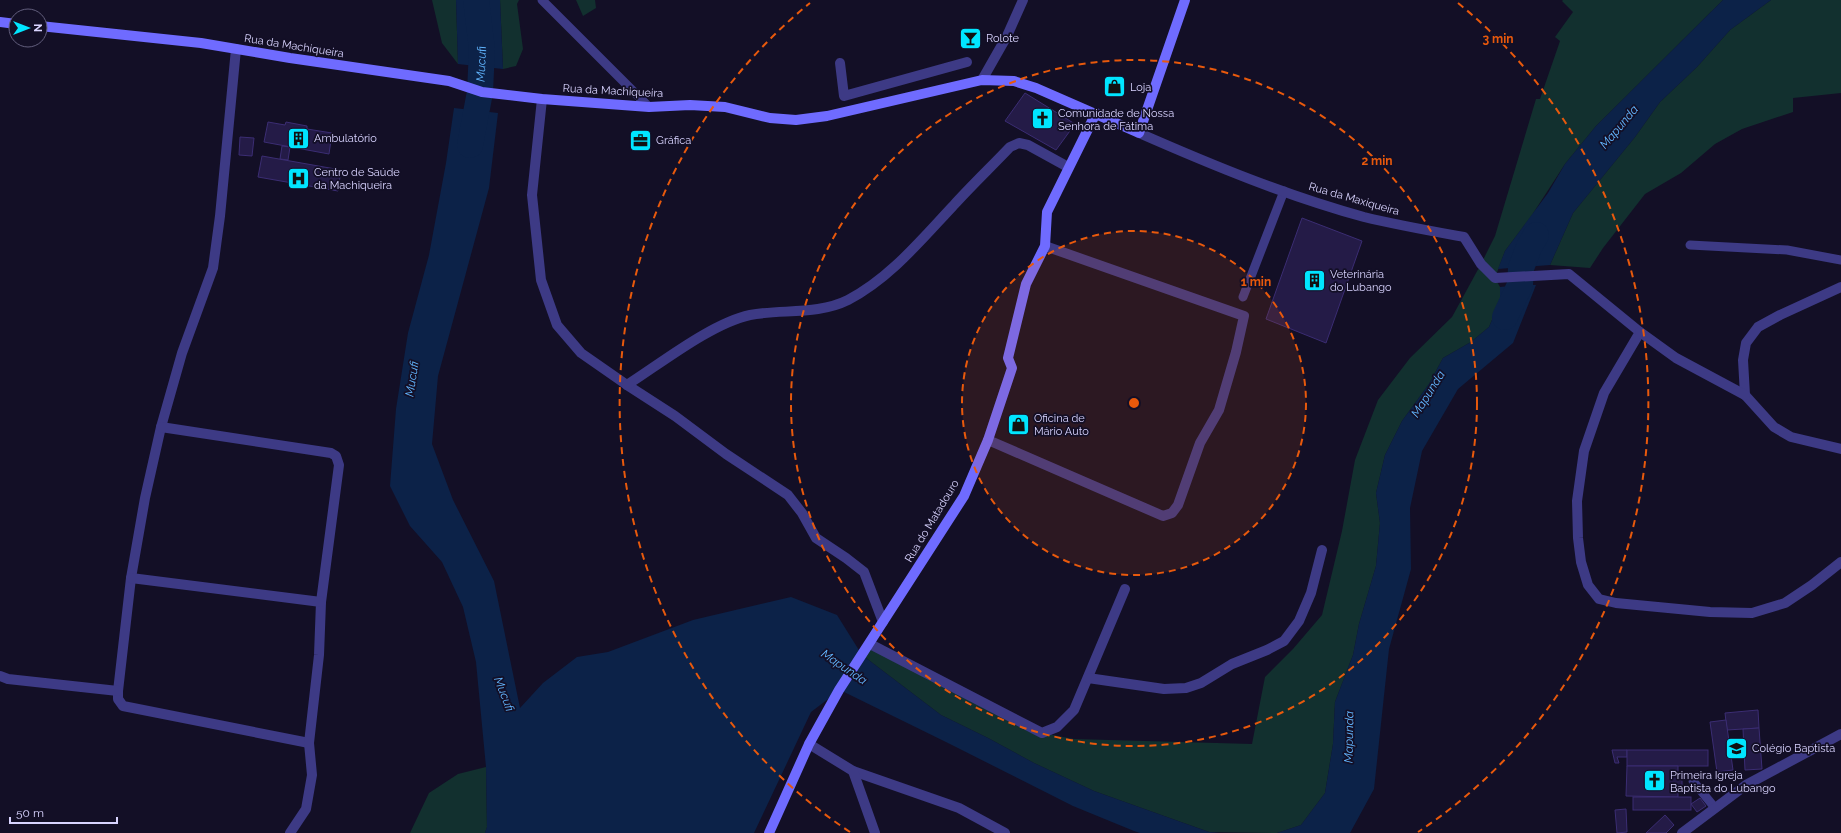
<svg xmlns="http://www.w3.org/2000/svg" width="1841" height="833" font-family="Raleway,sans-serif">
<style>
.green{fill:#12302f}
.water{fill:#0c2248}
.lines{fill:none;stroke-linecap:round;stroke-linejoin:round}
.river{stroke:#0c2248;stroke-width:26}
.building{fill:#241b47;stroke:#3b2d73}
.lane{stroke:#3d3a85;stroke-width:9}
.street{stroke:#3d3a85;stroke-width:10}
.secondary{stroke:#6f6bff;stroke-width:10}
.ring{fill:none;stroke:#e8590c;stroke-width:2;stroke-dasharray:7 5}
.labels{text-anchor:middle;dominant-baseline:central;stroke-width:3.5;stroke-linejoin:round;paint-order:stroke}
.poi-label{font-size:11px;fill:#d9d4ff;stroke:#130f26;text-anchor:start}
.street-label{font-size:11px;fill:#d9d4ff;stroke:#130f26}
.water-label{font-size:12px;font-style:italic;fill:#62b6ff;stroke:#130f26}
.centre{fill:#e8590c;stroke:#130f26;stroke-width:2}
.ring-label{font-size:12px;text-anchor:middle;font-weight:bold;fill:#e8590c;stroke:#130f26;stroke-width:3.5;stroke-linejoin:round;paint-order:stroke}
</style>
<rect width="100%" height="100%" fill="#130f26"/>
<!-- green -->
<g class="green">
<path d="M432,0H456L458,64L442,43Z"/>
<path d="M500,0H519L517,4L523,49L516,66L503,69Z"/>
<path d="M576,0H595L596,8L583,16Z"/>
<path d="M1563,0H1723L1596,126L1565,164L1532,215L1505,251L1495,278L1500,287V301L1489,327L1471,342L1443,358L1429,384L1402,421L1385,455L1376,493L1380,523L1376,566L1359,624L1353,655L1335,702L1333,744L1325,793L1301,825L1277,833L1209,832L1094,791L1034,763L988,738L941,715L862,655L870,644L1042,733L1074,739L1252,744L1265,677L1293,649L1322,615L1342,531L1355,460L1378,400L1410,358L1452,317L1481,264L1495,236L1536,99H1540L1560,41L1555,37L1573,12L1562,1Z"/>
<path d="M1771,0H1841V93L1793,98V112L1742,129L1715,144L1681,173L1645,194L1603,248L1590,268L1550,265L1573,213L1635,137L1660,102L1697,67L1730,30Z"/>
<path d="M486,767L487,827L485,833H410L429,793L458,774Z"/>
</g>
<!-- water -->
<g class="water">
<path d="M456,0H500L503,69L458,64Z"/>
<path d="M1723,0H1771L1730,30L1697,67L1660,102L1635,137L1573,213L1550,265L1498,269L1505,251L1548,193L1565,164L1596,126Z"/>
<path d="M454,108L498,113L489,188L438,376L432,444L453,500L494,581L520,708L543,683L577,657L608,652L693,620L791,597L837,615L862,655L941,715L988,738L1034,763L1094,791L1209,832L1220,833H1140L1134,831L1073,806L950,744L840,690L811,712L754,833H485L487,827L486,767L476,662L463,607L442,562L410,526L390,486L396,409L408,333L429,255L446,163Z"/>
<path d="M1520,285H1536L1513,343L1458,389L1422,451L1410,508L1411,569L1389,649L1374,789L1350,833H1277L1301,825L1325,793L1333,744L1335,702L1353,655L1359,624L1376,566L1380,523L1376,493L1385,455L1402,421L1429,384L1443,358L1471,342L1489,327L1500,301V287Z"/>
</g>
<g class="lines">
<!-- river -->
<g class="river">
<path id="s1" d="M470,145L480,92L482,49L476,0"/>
<path d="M1505,317L1520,285L1521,268L1529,247L1536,235"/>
</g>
</g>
<!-- building -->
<g class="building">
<path d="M1025,93L1075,124L1056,150L1005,121Z"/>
<path d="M268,122L285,125L286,122L307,126V129L332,133L329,154L264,142Z"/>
<path d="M240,137L254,138L252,156L239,155Z"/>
<path d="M282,146L290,147L288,160L280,159Z"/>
<path d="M262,156L341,170L338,191L258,177Z"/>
<path d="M1302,218L1362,241L1326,343L1266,319Z"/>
<path d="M1758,710L1759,728L1727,730L1725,713Z"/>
<path d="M1726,720L1733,770L1717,772L1710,722Z"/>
<path d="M1759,728L1762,769L1745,770L1743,729Z"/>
<path d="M1612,750H1627V757H1617L1619,763H1615Z"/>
<rect x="1627" y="750" width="81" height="16"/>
<path d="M1627,766H1678V773H1682V789H1678V797L1626,796Z"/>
<rect x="1633" y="797" width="58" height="13"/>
<path d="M1700,798L1706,806L1697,812L1691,804Z"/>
<path d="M1626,809L1627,832L1617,833L1615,810Z"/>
<path d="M1665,815L1674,825L1666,833H1646Z"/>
</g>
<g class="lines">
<!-- lane -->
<g class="lane">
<path d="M542,0L649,107"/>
<path d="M1690,245L1787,250L1841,260"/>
<path d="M1243,297L1284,191"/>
<path d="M1693,781L1715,808"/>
</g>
<!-- street -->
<g class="street">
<path d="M236,49L220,216L213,268L182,353L161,427L145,498L131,578L118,691V699L123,706L309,743"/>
<path d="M840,63L844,96L967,62"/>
<path d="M982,80L1007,36L1023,0"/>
<path d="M542,99L532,195L541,280L557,325L581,353L627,385L675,416L726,454L788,495L802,513L816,538L846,558L864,572L883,622"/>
<path d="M1139,133C1212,165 1287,196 1364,217C1397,225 1431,231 1464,237L1481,264L1495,278L1569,274L1640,332L1604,393L1584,451L1577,501L1578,538L1581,562L1588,585L1599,599L1616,603L1710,612L1752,613L1785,603L1812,585L1841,562"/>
<path d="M1841,287L1780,315L1758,327L1746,343L1743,360L1745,395L1774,427L1791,437L1841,449"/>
<path d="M1640,332L1676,358L1745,395"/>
<path d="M627,385C660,364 712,323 750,315C782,309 818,315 848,300C890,278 921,240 953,206C971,186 991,167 1010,147L1019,143L1028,145L1068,167"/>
<path d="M161,427L331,453L336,456L339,465L321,602L319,655L309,743L312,775L306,809L290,833"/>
<path d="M988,440L1163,516L1172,513L1178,505L1200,443L1219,410L1236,352L1244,316L1045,246"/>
<path d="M131,578L321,602"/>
<path d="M870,644L1042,733L1057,727L1074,710L1125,589"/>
<path d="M0,676L8,679L118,691"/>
<path d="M1088,678L1164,689L1186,688L1201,683L1232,664L1267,650L1284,641L1299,621L1311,593L1322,550"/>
<path d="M809,744L853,771L959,808L1005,833"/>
<path d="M853,771L875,833"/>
<path d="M1682,833L1746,785L1841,734"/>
</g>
<!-- secondary -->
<g class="secondary">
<path d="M0,22L16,24"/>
<path d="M40,26L201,43L290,58L449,81L482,92L542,99L649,107L690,105L725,107L770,118L796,120L827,116L982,80L1014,81L1036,88L1139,133L1185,0"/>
<path d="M769,833L809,744L839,690L964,496L988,440L1012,368L1008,358L1026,284L1045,246L1047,212L1096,113"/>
</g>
</g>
<!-- distance rings -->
<circle cx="1134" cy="403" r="172" fill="#e8590c" fill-opacity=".12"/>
<g class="ring">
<circle cx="1134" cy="403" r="172"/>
<circle cx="1134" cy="403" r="343"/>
<path d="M850 832A515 515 0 0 1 810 3M1458 3A515 515 0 0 1 1418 832"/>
</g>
<!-- icons -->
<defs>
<symbol id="bar-square" viewBox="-11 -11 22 22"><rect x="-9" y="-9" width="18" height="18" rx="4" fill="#00e5ff" stroke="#130f26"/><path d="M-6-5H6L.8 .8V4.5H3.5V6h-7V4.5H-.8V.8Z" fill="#111"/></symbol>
<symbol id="shop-square" viewBox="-11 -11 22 22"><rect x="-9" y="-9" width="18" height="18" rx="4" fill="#00e5ff" stroke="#130f26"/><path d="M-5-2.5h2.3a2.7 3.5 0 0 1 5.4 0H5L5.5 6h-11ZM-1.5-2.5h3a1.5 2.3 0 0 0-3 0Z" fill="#111"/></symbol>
<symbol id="church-square" viewBox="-11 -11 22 22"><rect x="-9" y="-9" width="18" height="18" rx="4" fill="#00e5ff" stroke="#130f26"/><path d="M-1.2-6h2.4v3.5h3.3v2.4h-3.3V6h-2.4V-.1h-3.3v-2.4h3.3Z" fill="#111"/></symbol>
<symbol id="building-square" viewBox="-11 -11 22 22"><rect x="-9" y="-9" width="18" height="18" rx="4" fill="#00e5ff" stroke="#130f26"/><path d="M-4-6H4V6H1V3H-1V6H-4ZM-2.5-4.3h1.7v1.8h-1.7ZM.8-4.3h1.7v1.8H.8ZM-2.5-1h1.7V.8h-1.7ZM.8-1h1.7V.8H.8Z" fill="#111"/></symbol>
<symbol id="office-square" viewBox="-11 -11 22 22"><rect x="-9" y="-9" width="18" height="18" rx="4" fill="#00e5ff" stroke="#130f26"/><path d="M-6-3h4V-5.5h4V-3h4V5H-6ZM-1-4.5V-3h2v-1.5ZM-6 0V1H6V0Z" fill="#111"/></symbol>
<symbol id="hospital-square" viewBox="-11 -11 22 22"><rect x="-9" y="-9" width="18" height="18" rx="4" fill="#00e5ff" stroke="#130f26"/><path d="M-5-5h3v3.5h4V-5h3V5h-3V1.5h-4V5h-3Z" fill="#111"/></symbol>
<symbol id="school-square" viewBox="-11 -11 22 22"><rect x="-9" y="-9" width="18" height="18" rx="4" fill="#00e5ff" stroke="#130f26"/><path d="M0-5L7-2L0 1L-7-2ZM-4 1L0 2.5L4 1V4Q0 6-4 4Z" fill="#111"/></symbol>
</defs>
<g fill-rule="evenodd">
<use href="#bar-square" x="958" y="26" width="25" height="25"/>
<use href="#shop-square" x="1102" y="74" width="25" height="25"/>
<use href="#church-square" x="1030" y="106" width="25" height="25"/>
<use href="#building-square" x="286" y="126" width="25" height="25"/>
<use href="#office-square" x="628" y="128" width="25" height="25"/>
<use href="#hospital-square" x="286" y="166" width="25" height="25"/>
<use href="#building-square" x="1302" y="268" width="25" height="25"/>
<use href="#shop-square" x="1006" y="412" width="25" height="25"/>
<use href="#school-square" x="1724" y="736" width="25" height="25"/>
<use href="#church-square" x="1642" y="768" width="25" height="25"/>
</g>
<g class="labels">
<!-- poi labels -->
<g class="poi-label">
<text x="986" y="38">Rolote</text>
<text x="1130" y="87">Loja</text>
<text x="1058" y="113">Comunidade de Nossa<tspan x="1058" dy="13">Senhora de Fátima</tspan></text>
<text x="314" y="138">Ambulatório</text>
<text x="656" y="140">Gráfica</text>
<text x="314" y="172">Centro de Saúde<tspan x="314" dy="13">da Machiqueira</tspan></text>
<text x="1330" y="274">Veterinária<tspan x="1330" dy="13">do Lubango</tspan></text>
<text x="1034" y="418">Oficina de<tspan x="1034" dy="13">Mário Auto</tspan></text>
<text x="1752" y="748">Colégio Baptista</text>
<text x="1670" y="775">Primeira Igreja<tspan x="1670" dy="13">Baptista do Lubango</tspan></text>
</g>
<!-- street labels -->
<g class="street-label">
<text transform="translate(294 46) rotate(9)">Rua da Machiqueira</text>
<text transform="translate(613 91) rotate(3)">Rua da Machiqueira</text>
<text transform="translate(1354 199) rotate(16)">Rua da Maxiqueira</text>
<text transform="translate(932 521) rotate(-59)">Rua do Matadouro</text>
</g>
<!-- water labels -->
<g class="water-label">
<text stroke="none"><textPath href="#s1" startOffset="82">Mucufi</textPath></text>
<text transform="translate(1619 127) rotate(-50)">Mapunda</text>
<text transform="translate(412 379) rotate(-81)">Mucufi</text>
<text transform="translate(1428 394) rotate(-58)">Mapunda</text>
<text transform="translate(844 667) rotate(34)">Mapunda</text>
<text transform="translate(504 694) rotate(69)">Mucufi</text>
<text transform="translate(1349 737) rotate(-89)">Mapunda</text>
</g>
</g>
<circle cx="1134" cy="403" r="6" class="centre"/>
<g class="ring-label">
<text x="1498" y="43">3 min</text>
<text x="1377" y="165">2 min</text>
<text x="1256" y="286">1 min</text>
</g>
<!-- north arrow -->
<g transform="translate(28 28) rotate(90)"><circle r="19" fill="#130f26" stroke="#625e7d"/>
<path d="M0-3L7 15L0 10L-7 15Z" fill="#00e5ff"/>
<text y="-6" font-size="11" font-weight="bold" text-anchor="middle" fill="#d9d4ff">N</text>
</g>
<!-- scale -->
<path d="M10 817v6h107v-6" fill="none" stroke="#d9d4ff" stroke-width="2"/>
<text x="16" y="817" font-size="12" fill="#d9d4ff" stroke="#130f26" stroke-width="3" paint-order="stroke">50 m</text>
</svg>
